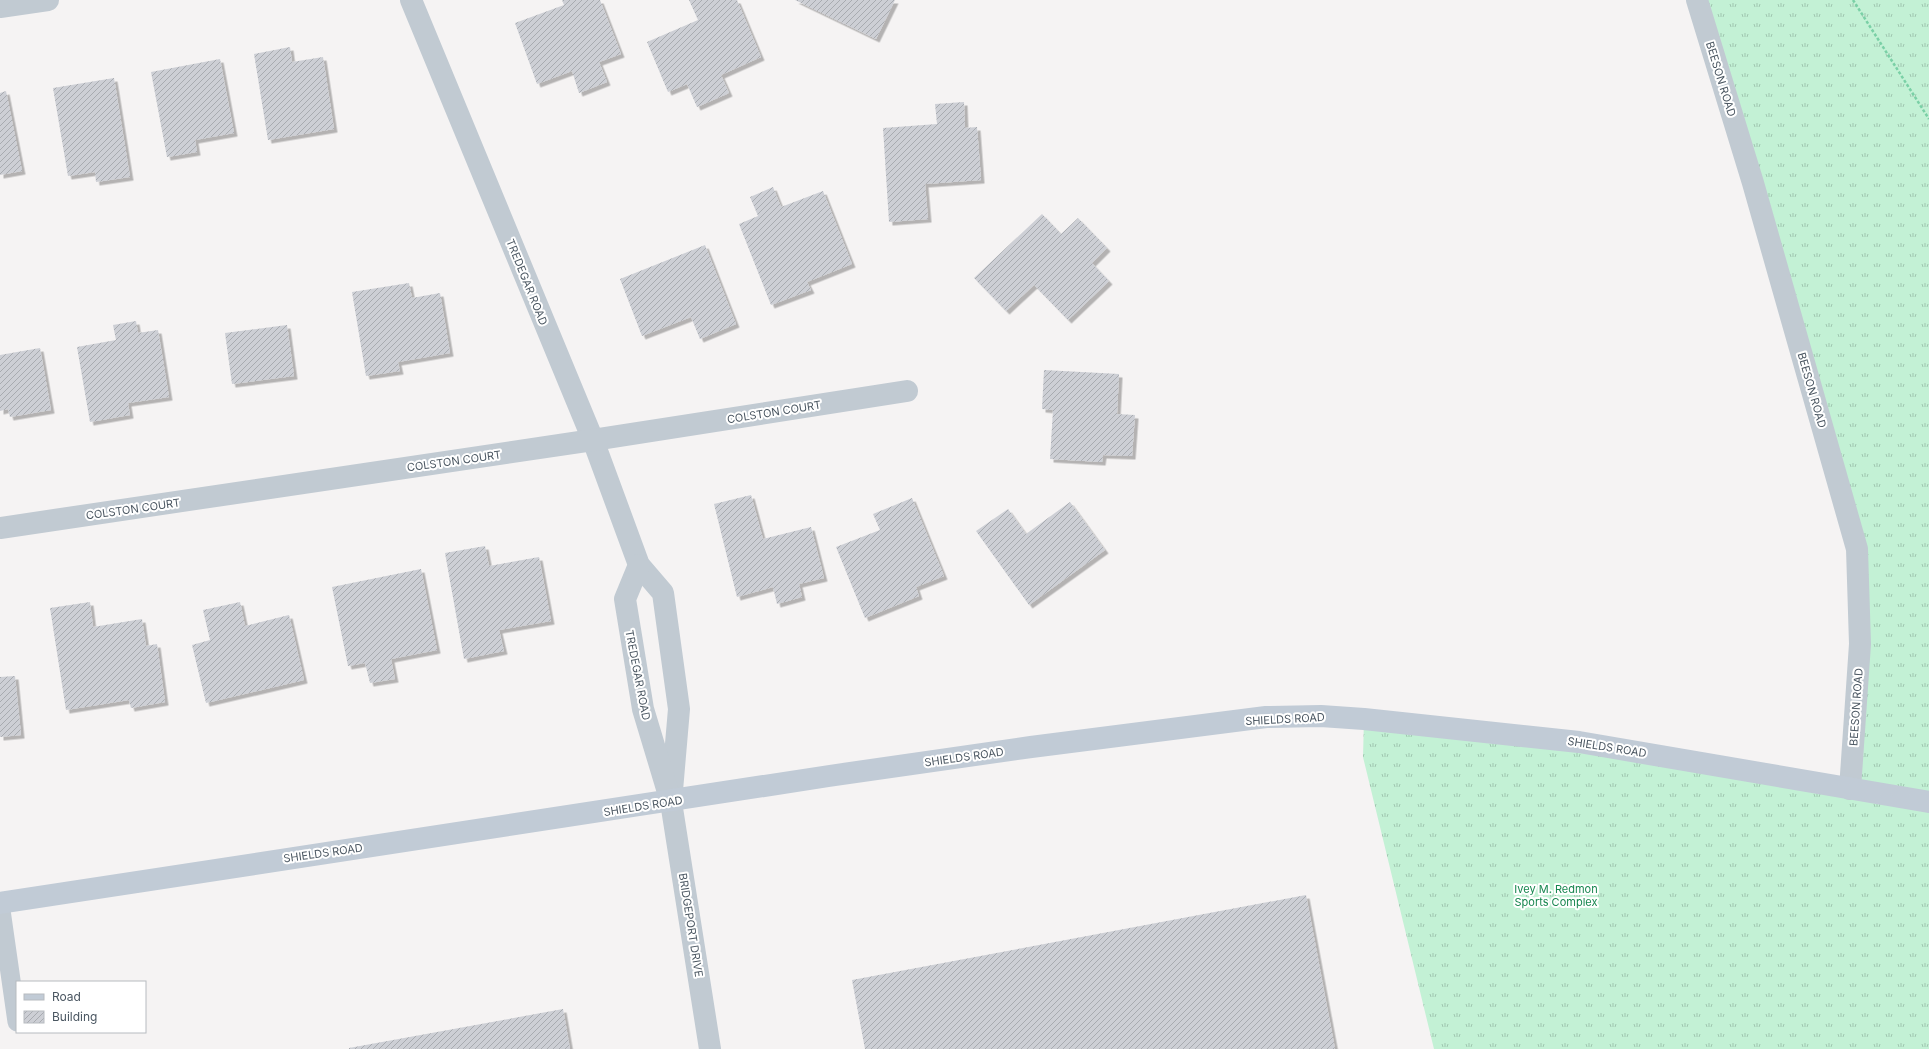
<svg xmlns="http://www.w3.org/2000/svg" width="1929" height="1049" font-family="Inter,sans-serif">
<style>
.grass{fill:url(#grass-tufts)}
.building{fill:url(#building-hatch);filter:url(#shadow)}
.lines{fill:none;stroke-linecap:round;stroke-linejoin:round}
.path{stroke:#7ad0a6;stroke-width:2.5;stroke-dasharray:3 2;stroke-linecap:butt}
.lane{stroke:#c1cad2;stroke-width:19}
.street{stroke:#c1cad2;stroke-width:22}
.secondary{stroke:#c1cbd6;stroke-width:22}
.labels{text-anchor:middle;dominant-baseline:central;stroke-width:4;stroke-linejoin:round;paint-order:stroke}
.street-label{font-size:11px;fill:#4a5661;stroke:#fff}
.park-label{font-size:11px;fill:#17864f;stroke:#fff}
</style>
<defs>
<pattern id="grass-tufts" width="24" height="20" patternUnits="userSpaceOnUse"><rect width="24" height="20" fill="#c3f1d5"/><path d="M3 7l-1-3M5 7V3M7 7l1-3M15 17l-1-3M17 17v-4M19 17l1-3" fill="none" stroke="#a0c6b0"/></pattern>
<pattern id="building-hatch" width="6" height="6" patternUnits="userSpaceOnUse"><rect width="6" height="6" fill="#cdcfd5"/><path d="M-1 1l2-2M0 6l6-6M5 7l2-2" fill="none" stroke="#a8abb0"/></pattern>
<filter id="shadow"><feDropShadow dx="3.5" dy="3.5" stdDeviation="0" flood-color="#0004"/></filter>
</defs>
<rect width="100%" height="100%" fill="#f5f3f3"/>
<!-- grass -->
<path class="grass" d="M1697,0H1929V1049H1434L1363,757L1364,719L1850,789L1857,549Z"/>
<!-- building -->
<g class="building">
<path d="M562,0H600L621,54L599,62L607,82L579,93L572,71L537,84L515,23L564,5Z"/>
<path d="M689,0H737L761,57L721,75L729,93L697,107L687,84L668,92L647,42L698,20Z"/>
<path d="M795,0H895L876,39Z"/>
<path d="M290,47L292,62L323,57L334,129L268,140L254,54Z"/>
<path d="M220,59L234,133L195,140L197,152L167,157L151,72Z"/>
<path d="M114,78L130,177L96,182L95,172L68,176L53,88Z"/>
<path d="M6,91L22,171L0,175V93Z"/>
<path d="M964,102L965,128L977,127L981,180L925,184L928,219L889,222L883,128L937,124L935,104Z"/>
<path d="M773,187L781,207L823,191L852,264L807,282L811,290L771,305L739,224L758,216L750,197Z"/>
<path d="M1042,214L1061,234L1078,218L1107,248L1092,263L1109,281L1068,320L1034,285L1006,311L974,278Z"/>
<path d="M705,245L736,324L700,339L691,317L642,336L620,279Z"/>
<path d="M409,283L412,298L440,293L450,353L398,362L400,371L366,376L352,292Z"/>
<path d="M136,321L138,333L158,330L169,397L128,403L130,415L90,422L77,347L116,340L113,325Z"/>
<path d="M287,325L294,376L232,384L225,333Z"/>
<path d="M40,348L51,410L10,417L8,409L0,411V355Z"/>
<path d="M1044,370L1119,374L1117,414L1135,415L1132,456L1103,455L1102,462L1050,459L1053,410L1042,409Z"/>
<path d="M751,495L763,539L811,527L824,578L799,584L802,597L777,604L773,587L737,597L714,504Z"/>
<path d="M912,498L944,576L916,587L919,596L865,618L836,547L880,530L873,514Z"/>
<path d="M1070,502L1105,550L1029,605L976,531L1008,509L1026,534Z"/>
<path d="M485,546L489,566L539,557L551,621L499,630L504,651L464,659L445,553Z"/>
<path d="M421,569L437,650L391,659L395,679L370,683L365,663L348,666L332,587Z"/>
<path d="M90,602L93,627L142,619L146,646L157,644L165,702L131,708L129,700L66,710L50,608Z"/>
<path d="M240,602L245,626L289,615L304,680L206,703L192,645L210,640L203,610Z"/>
<path d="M15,676L21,735L0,737V677Z"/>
<path d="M1306,895L1335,1049H865L852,980Z"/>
<path d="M563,1009L570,1049H349V1048Z"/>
</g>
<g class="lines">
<!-- path -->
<path class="path" d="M1853,0L1929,119"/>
<!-- lane -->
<path class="lane" d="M0,903L17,1022"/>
<!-- street -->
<g class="street">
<path d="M411,0L593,440L639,565L663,593L679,709L671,802"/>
<path d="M1697,0L1753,183L1857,549L1860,644L1850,789"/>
<path d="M0,7L48,0"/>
<path d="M0,528L593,440L907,391"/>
<path d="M639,565L625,599L643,709L671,802L710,1049"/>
</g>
<!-- secondary -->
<path class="secondary" d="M0,903L829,776L1031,747L1266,717L1321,716L1364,719L1579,742L1929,802"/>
</g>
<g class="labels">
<!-- street labels -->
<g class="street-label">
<text transform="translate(1721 79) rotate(73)">BEESON ROAD</text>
<text transform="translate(527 282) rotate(68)">TREDEGAR ROAD</text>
<text transform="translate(1812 390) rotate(74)">BEESON ROAD</text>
<text transform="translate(774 412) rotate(-9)">COLSTON COURT</text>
<text transform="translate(454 461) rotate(-8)">COLSTON COURT</text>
<text transform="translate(133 509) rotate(-8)">COLSTON COURT</text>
<text transform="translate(638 675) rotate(79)">TREDEGAR ROAD</text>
<text transform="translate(1856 707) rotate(-86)">BEESON ROAD</text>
<text transform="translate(1285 719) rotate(-3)">SHIELDS ROAD</text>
<text transform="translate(1607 747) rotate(9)">SHIELDS ROAD</text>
<text transform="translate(964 757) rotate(-8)">SHIELDS ROAD</text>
<text transform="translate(643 806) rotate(-9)">SHIELDS ROAD</text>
<text transform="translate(323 853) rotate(-8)">SHIELDS ROAD</text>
<text transform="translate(691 925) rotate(81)">BRIDGEPORT DRIVE</text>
</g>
<!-- park labels -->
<g class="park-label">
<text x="1556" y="889">Ivey M. Redmon<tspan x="1556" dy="13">Sports Complex</tspan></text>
</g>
</g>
<!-- legend -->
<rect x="16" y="981" width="130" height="52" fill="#ffffff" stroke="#b7bbc0"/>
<rect x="24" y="994" width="20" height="6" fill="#c1cbd6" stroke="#b7bbc0"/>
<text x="52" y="1001" font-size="12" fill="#4a5661">Road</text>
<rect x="24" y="1011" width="20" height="12" fill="url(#building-hatch)" stroke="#b7bbc0"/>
<text x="52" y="1021" font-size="12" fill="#4a5661">Building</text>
</svg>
